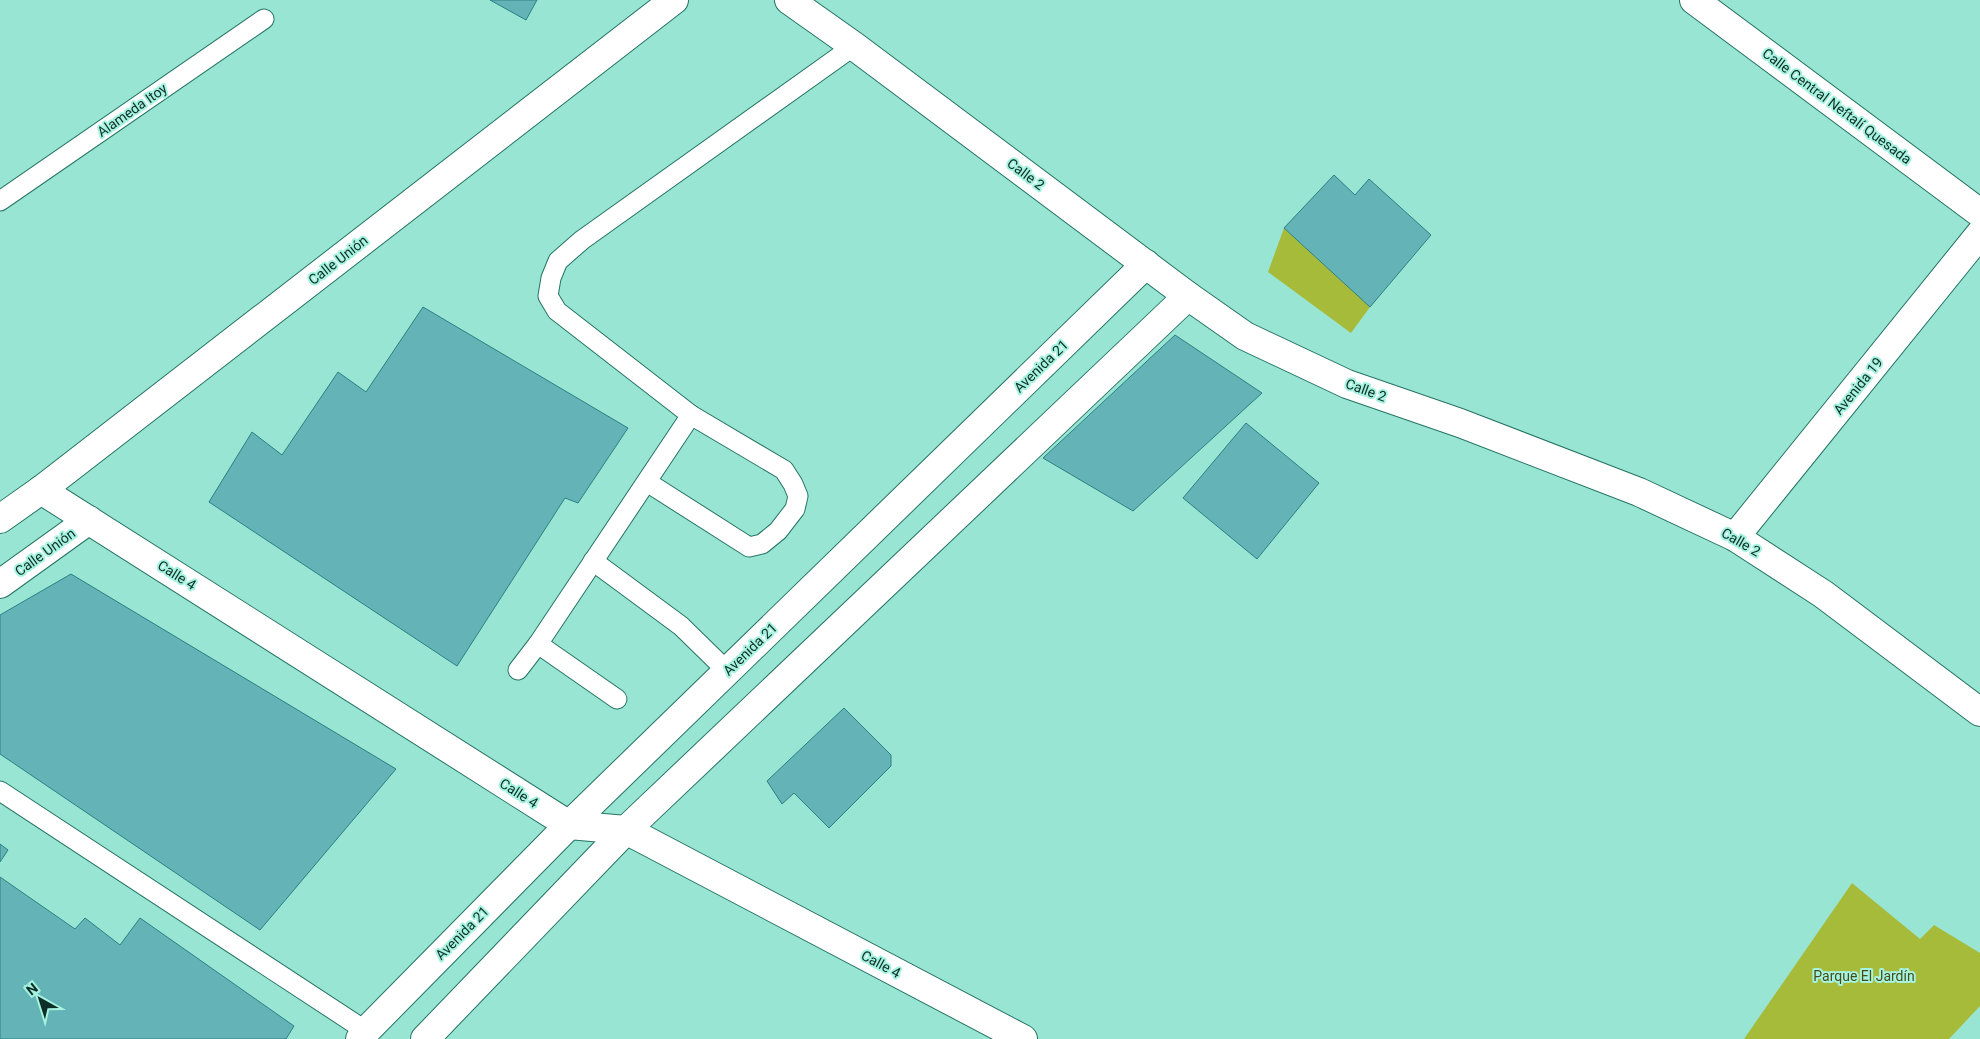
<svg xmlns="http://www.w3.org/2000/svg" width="1980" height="1039" font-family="Roboto,sans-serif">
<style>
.green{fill:#a7bb3a}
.building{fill:#64b4b7;stroke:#2c8083}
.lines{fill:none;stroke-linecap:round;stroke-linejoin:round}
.service-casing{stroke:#267465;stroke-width:21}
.minor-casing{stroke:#267465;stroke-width:30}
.secondary-casing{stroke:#267465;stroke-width:30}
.service{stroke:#fff;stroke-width:19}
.minor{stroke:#fff;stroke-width:28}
.secondary{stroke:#fff;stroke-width:28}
.labels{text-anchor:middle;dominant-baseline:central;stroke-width:4;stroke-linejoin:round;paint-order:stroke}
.street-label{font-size:14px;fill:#0e2e28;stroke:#a6f3e0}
.park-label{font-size:14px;fill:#454d1a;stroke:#a6f3e0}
</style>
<rect width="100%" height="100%" fill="#99e5d3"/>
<!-- green -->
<g class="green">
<path d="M1284,228L1370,307L1351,333L1268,272Z"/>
<path d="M1852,883L1920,939L1934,925L1980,953V1006L1949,1039H1744Z"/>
</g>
<!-- building -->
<g class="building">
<path d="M490,0H537L526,20Z"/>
<path d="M1334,175L1355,195L1369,179L1431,235L1370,307L1284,228Z"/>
<path d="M423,307L628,428L578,503L565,498L457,666L209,502L252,432L282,455L338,372L366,392Z"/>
<path d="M1175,335L1262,393L1133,511L1043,458Z"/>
<path d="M1246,423L1319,483L1257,559L1183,498Z"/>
<path d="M71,574L396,769L260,930L0,754V615Z"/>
<path d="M844,708L891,755V766L829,828L794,793L782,804L767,781Z"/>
<path d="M0,844L8,850L0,862Z"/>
<path d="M0,877L75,929L85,918L120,945L140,918L294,1026L286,1039H0Z"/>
</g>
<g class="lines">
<defs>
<g id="service">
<path d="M0,201L264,19"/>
<path d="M647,482L749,547L762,544L778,531L795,509L798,496L793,484L784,470L691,415"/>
<path d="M593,561L681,626L727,671"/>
<path d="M538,644L617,699"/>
<path d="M518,670L538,644L691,415L557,311L548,296L551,278L558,261L582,240L854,46"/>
<path d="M0,791L366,1031"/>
</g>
<g id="minor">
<path d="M41,490L569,825L626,830L1023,1039"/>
<path d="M0,519L41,490L674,0"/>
<path d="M1735,537L1980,234"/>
<path d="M0,584L89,520"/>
<path d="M360,1039L366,1031L569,825L1146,264"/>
<path d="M425,1039L626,830L1188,296"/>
</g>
<g id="secondary">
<path d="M789,0L854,46L1188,296L1245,336L1347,384L1460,423L1639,492L1735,537L1823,594L1980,712"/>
<path d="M1694,0L1980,213"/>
</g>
</defs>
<!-- service casing -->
<use href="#service" class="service-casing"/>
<!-- minor casing -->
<use href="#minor" class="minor-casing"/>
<!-- secondary casing -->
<use href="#secondary" class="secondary-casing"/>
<!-- service -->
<use href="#service" class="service"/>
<!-- minor -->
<use href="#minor" class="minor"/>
<!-- secondary -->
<use href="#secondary" class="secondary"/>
</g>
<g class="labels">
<!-- street labels -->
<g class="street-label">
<text transform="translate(1837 106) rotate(37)">Calle Central Neftalí Quesada</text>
<text transform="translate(132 110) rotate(-35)">Alameda Itoy</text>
<text transform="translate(1026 174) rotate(37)">Calle 2</text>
<text transform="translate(338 260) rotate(-38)">Calle Unión</text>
<text transform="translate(1041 366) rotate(-44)">Avenida 21</text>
<text transform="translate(1858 386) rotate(-51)">Avenida 19</text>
<text transform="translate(1366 390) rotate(20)">Calle 2</text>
<text transform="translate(1741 542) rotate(30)">Calle 2</text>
<text transform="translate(45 552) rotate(-36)">Calle Unión</text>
<text transform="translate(177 575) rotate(32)">Calle 4</text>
<text transform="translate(750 649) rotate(-44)">Avenida 21</text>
<text transform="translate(519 793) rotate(32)">Calle 4</text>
<text transform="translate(462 933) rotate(-45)">Avenida 21</text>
<text transform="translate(881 964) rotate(28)">Calle 4</text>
</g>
<!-- park labels -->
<g class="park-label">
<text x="1864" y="976">Parque El Jardín</text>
</g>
</g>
<!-- north arrow -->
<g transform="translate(40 999) rotate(321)" stroke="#a6f3e0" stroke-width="4" paint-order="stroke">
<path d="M0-4L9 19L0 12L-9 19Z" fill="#0e2e28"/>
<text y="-8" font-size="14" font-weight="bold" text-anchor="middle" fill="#0e2e28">N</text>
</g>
</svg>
